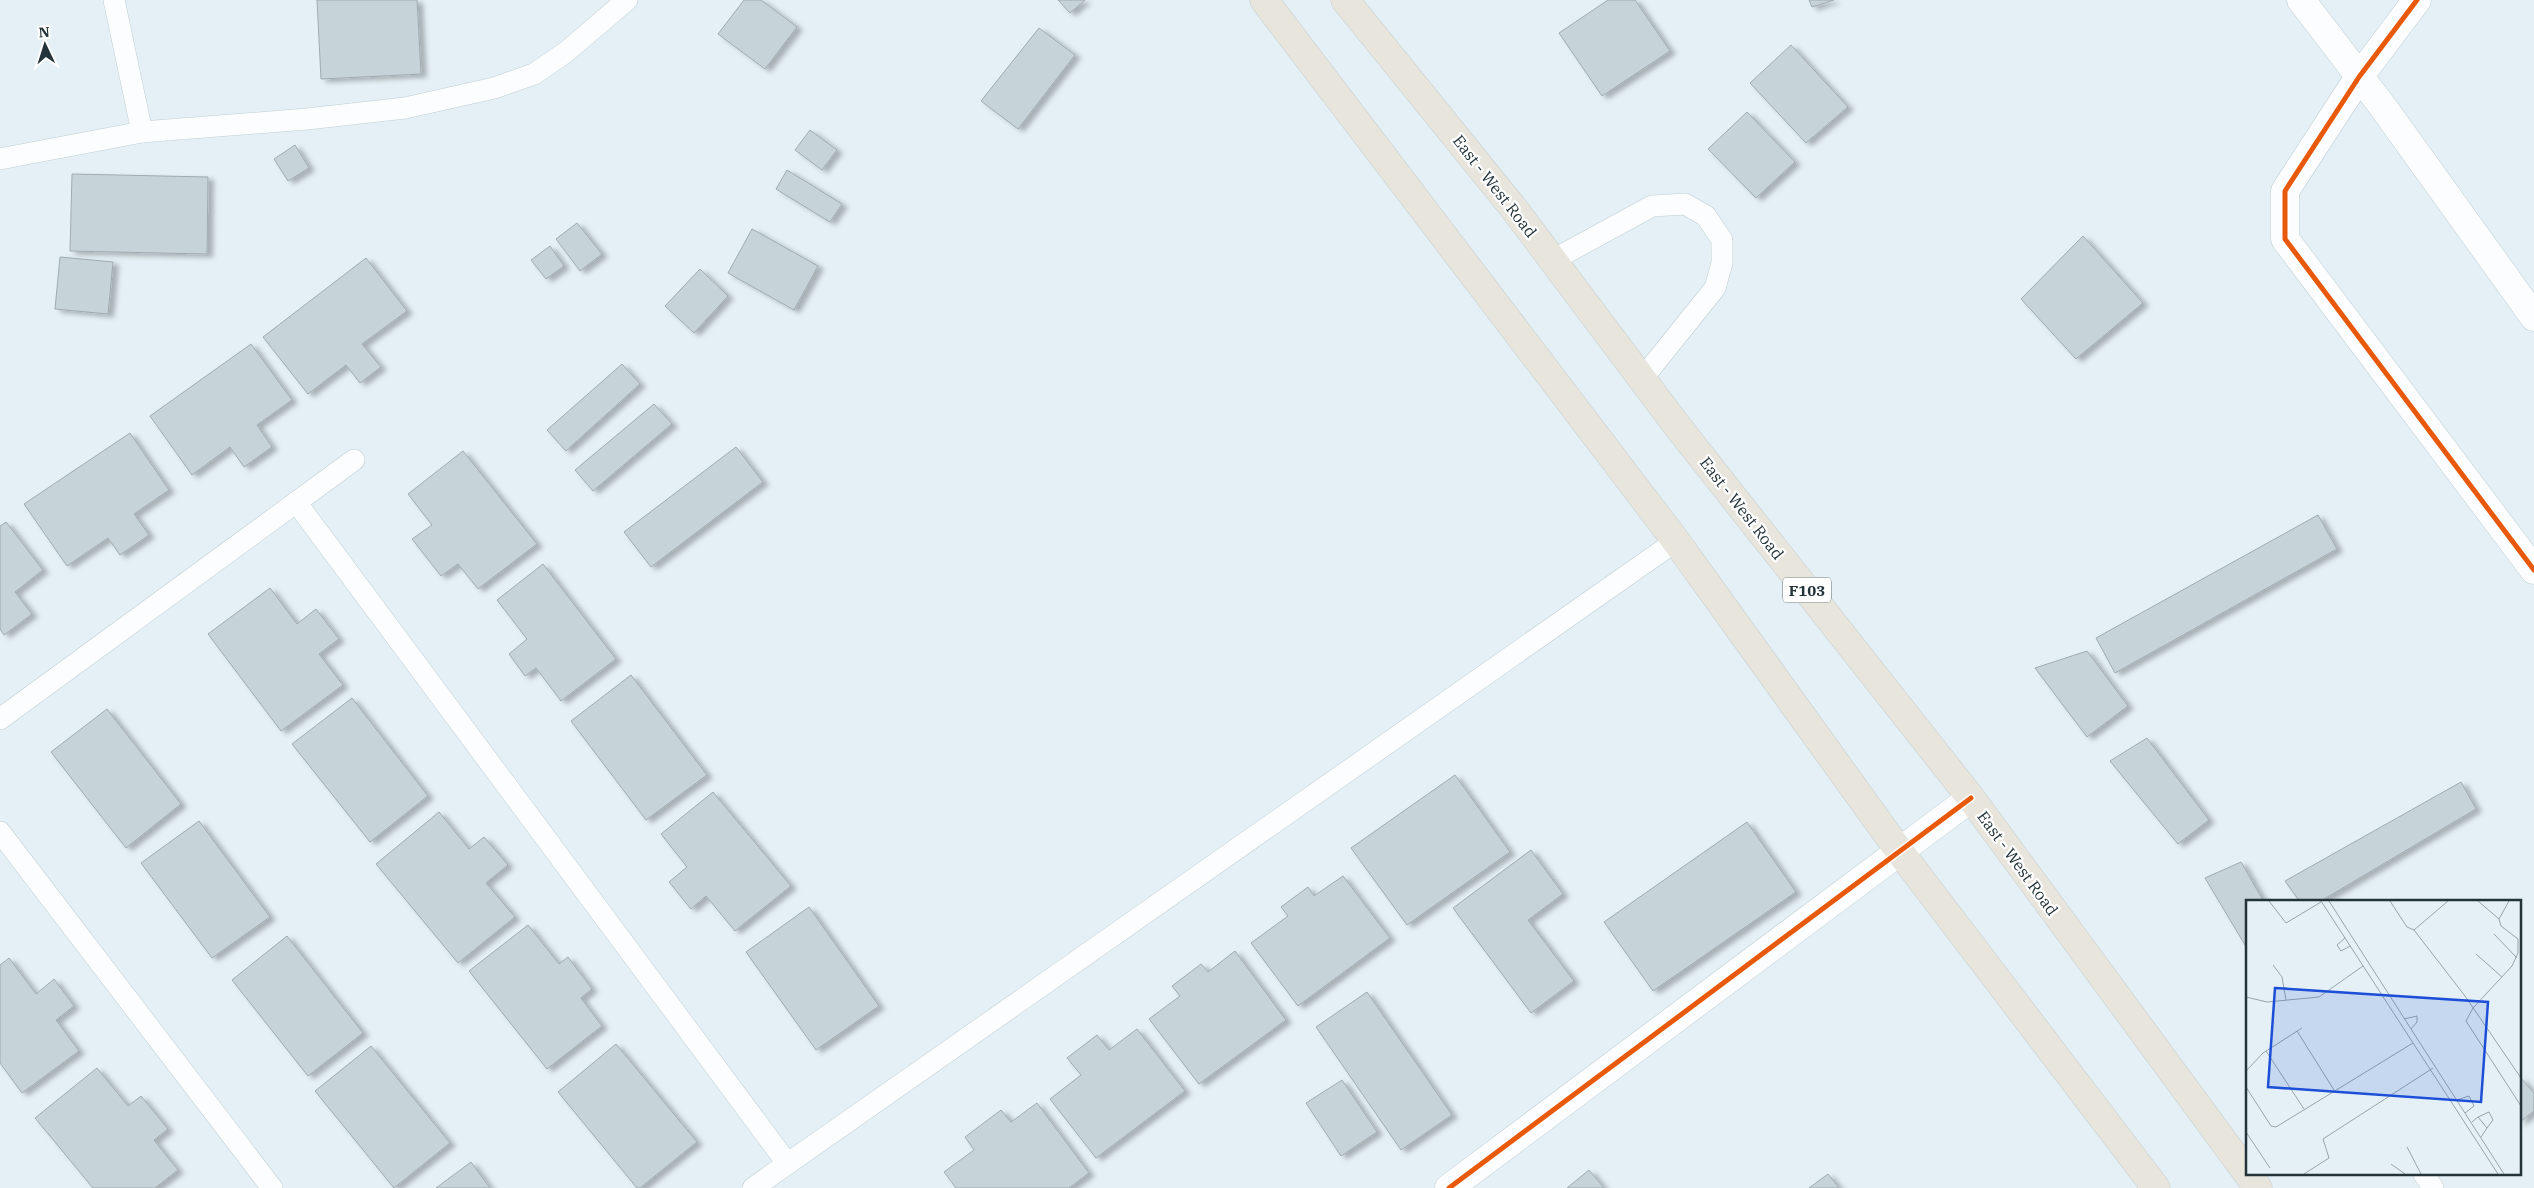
<svg xmlns="http://www.w3.org/2000/svg" width="2534" height="1188" font-family="'IBM Plex Serif',serif">
<style>
.building{fill:#c6d3d8;stroke:#9fabb0;filter:url(#shadow)}
.lines{fill:none;stroke-linecap:round;stroke-linejoin:round}
.service-casing{stroke:#c0ced3;stroke-width:22}
.minor-casing{stroke:#c0ced3;stroke-width:29}
.primary-casing{stroke:#c5cdd0;stroke-width:29}
.service{stroke:#fbfdfe;stroke-width:21}
.minor{stroke:#fbfdfe;stroke-width:28}
.primary{stroke:#e7e5dc;stroke-width:28}
.cycleway-casing{stroke:#fff;stroke-width:8}
.cycleway{stroke:#e8590c;stroke-width:5}
.labels{text-anchor:middle;dominant-baseline:central;stroke-width:4.5;stroke-linejoin:round;paint-order:stroke}
.shield{fill:#fff;stroke:#657074;stroke-width:1}
.shield-label{font-size:15px;font-weight:bold;fill:#233339}
.street-label{font-size:16px;fill:#233339;stroke:#fff}
.inset-road{fill:none;stroke:#97a4aa;stroke-width:1}
.view{fill:#1d4ed8;fill-opacity:0.15;stroke:#1d4ed8;stroke-width:2.5}
.inset-edge{fill:none;stroke:#233339;stroke-width:2.5}
</style>
<defs>
<filter id="shadow"><feDropShadow dx="5.5" dy="3" stdDeviation="2.5" flood-color="#0004"/></filter>
</defs>
<rect width="100%" height="100%" fill="#e4f0f5"/>
<!-- building -->
<g class="building">
<path d="M317,0H417L421,74L321,79Z"/>
<path d="M744,0H761L797,27L765,69L718,34Z"/>
<path d="M1058,0H1085L1070,13Z"/>
<path d="M1608,0H1635L1670,51L1602,96L1559,33Z"/>
<path d="M1809,0H1834L1812,7Z"/>
<path d="M1039,28L1075,55L1018,129L981,101Z"/>
<path d="M1791,45L1848,107L1806,143L1750,83Z"/>
<path d="M1747,112L1795,162L1756,198L1708,149Z"/>
<path d="M810,130L837,150L822,170L795,150Z"/>
<path d="M295,145L309,168L288,181L274,159Z"/>
<path d="M787,170L842,204L830,222L776,189Z"/>
<path d="M72,174L208,177L207,254L70,251Z"/>
<path d="M577,223L602,254L580,271L556,239Z"/>
<path d="M752,229L818,266L794,310L728,273Z"/>
<path d="M2083,236L2143,303L2076,359L2021,299Z"/>
<path d="M550,246L564,266L546,279L531,260Z"/>
<path d="M60,257L113,262L108,314L55,309Z"/>
<path d="M366,258L407,311L362,344L381,367L360,383L346,365L308,394L263,337Z"/>
<path d="M700,269L728,296L694,333L665,306Z"/>
<path d="M251,344L292,400L257,425L272,447L244,467L230,447L192,475L150,416Z"/>
<path d="M622,364L640,384L566,451L547,430Z"/>
<path d="M654,404L672,424L593,491L575,470Z"/>
<path d="M130,433L169,490L134,514L149,535L120,555L108,538L67,566L24,504Z"/>
<path d="M736,447L763,482L651,567L624,532Z"/>
<path d="M463,451L537,544L478,589L458,564L441,576L412,539L432,525L408,494Z"/>
<path d="M2318,515L2337,549L2115,673L2096,638Z"/>
<path d="M6,522L43,570L15,592L32,614L4,635L0,629V526Z"/>
<path d="M543,564L616,659L561,701L536,668L525,676L509,654L527,639L497,600Z"/>
<path d="M270,588L297,624L316,609L339,639L319,654L343,685L281,731L208,634Z"/>
<path d="M2087,651L2128,706L2087,737L2035,668Z"/>
<path d="M631,675L707,775L646,820L571,721Z"/>
<path d="M352,698L428,796L370,842L292,744Z"/>
<path d="M107,709L181,804L126,848L51,752Z"/>
<path d="M2147,738L2209,820L2178,844L2110,761Z"/>
<path d="M1455,775L1510,852L1407,925L1351,848Z"/>
<path d="M2461,782L2476,809L2319,902H2300L2285,881Z"/>
<path d="M713,792L791,886L735,931L706,896L691,909L669,882L687,867L661,834Z"/>
<path d="M439,812L469,849L484,837L508,865L486,883L515,917L458,963L376,864Z"/>
<path d="M199,821L270,917L212,958L141,863Z"/>
<path d="M1747,822L1796,892L1653,991L1604,922Z"/>
<path d="M1531,850L1563,894L1528,920L1574,981L1531,1013L1453,908Z"/>
<path d="M2241,862L2264,902H2248V950L2205,878Z"/>
<path d="M1343,876L1390,938L1298,1006L1251,943L1288,916L1281,907L1308,887L1314,896Z"/>
<path d="M809,907L879,1006L816,1050L746,952Z"/>
<path d="M528,925L559,964L568,957L592,989L581,998L602,1026L547,1069L469,971Z"/>
<path d="M287,936L363,1033L308,1076L232,980Z"/>
<path d="M1235,951L1286,1020L1199,1084L1149,1019L1180,996L1172,986L1201,964L1208,972Z"/>
<path d="M9,958L36,994L54,979L74,1006L56,1020L79,1051L22,1093L0,1063V965Z"/>
<path d="M1367,992L1452,1115L1401,1150L1316,1027Z"/>
<path d="M1137,1029L1185,1091L1096,1158L1050,1099L1081,1075L1067,1058L1097,1035L1109,1050Z"/>
<path d="M616,1044L697,1142L640,1188H637L558,1092Z"/>
<path d="M371,1046L450,1143L394,1188L315,1091Z"/>
<path d="M97,1068L128,1106L141,1096L168,1129L154,1140L178,1170L155,1188H93L35,1118Z"/>
<path d="M2520,1077L2534,1093V1111L2520,1122Z"/>
<path d="M1342,1080L1377,1132L1341,1156L1306,1103Z"/>
<path d="M1037,1103L1089,1173L1069,1188H956L944,1172L974,1150L965,1137L1001,1110L1011,1122Z"/>
<path d="M471,1162L490,1188H436Z"/>
<path d="M1589,1170L1604,1188H1567Z"/>
<path d="M1828,1174L1839,1188H1809Z"/>
</g>
<g class="lines">
<defs>
<g id="service">
<path d="M114,0L142,132"/>
<path d="M0,159L142,132L307,119L405,108L494,88L534,74L566,52L627,0"/>
<path d="M1553,260L1652,206L1685,204L1706,216L1722,240V263L1715,288L1642,379"/>
<path d="M296,502L787,1163"/>
<path d="M0,719L354,460"/>
<path d="M0,832L272,1188"/>
<path d="M2424,1174L2433,1188"/>
<path d="M753,1188L1676,541"/>
</g>
<g id="minor">
<path d="M2301,0L2383,107L2534,317"/>
<path d="M2417,0L2359,77L2285,191V239L2534,570"/>
<path d="M1449,1188L1971,798"/>
</g>
<g id="primary">
<path d="M1264,0L1676,541L1900,852L2156,1188"/>
<path d="M1345,0L1515,210L1678,427L1971,798L2258,1188"/>
</g>
</defs>
<!-- service casing -->
<use href="#service" class="service-casing"/>
<!-- minor casing -->
<use href="#minor" class="minor-casing"/>
<!-- primary casing -->
<use href="#primary" class="primary-casing"/>
<!-- service -->
<use href="#service" class="service"/>
<!-- minor -->
<use href="#minor" class="minor"/>
<!-- primary -->
<use href="#primary" class="primary"/>
<defs>
<g id="cycleway">
<path d="M2417,0L2359,77L2285,191V239L2534,570"/>
<path d="M1449,1188L1971,798"/>
</g>
</defs>
<!-- cycleway casing -->
<use href="#cycleway" class="cycleway-casing"/>
<!-- cycleway -->
<use href="#cycleway" class="cycleway"/>
</g>
<g class="labels">
<!-- shield labels -->
<rect class="shield" x="1783" y="577.5" width="48" height="25" rx="4"/>
<g class="shield-label">
<text x="1807" y="590">F103</text>
</g>
<!-- street labels -->
<g class="street-label">
<text transform="translate(1495 186) rotate(52)">East - West Road</text>
<text transform="translate(1742 508) rotate(52)">East - West Road</text>
<text transform="translate(2018 863) rotate(54)">East - West Road</text>
</g>
</g>
<!-- overview -->
<g transform="translate(2246 900)">
<rect width="275" height="275" fill="#e4f0f5"/>
<path class="inset-road" d="M23,1L40,23L75,2M75,1L252,274M83,1L258,274M144,1L161,27L168,30L202,1M232,1L253,19L255,26L272,39V53L266,66L227,108L220,121L275,206M253,19L263,1M168,30L219,96L275,178M248,34L271,58M99,38L91,45L95,51L104,46M230,54L256,77M27,65L36,77L40,100M0,97L21,102L73,97L117,66M158,119L171,116V122L165,129M51,131L88,190M20,151L58,209M0,171L17,153L56,128M0,187L25,226L30,227L167,143M211,200L223,196L228,206L219,213M232,217L243,212L247,220L241,228M226,222L232,217L241,228L235,237M0,232L24,268M161,247L175,274M145,264L159,274M58,274L83,258L77,239L187,168"/>
<path class="view" d="M29,88L242,102L235,202L22,187Z"/>
<rect width="275" height="275" class="inset-edge"/>
</g>
<!-- north arrow -->
<g transform="translate(45 45) rotate(356)" stroke="#ffffff" stroke-width="4" paint-order="stroke">
<path d="M0-4L9 19L0 12L-9 19Z" fill="#233339"/>
<text y="-8" font-size="14" font-weight="bold" text-anchor="middle" fill="#233339">N</text>
</g>
</svg>
